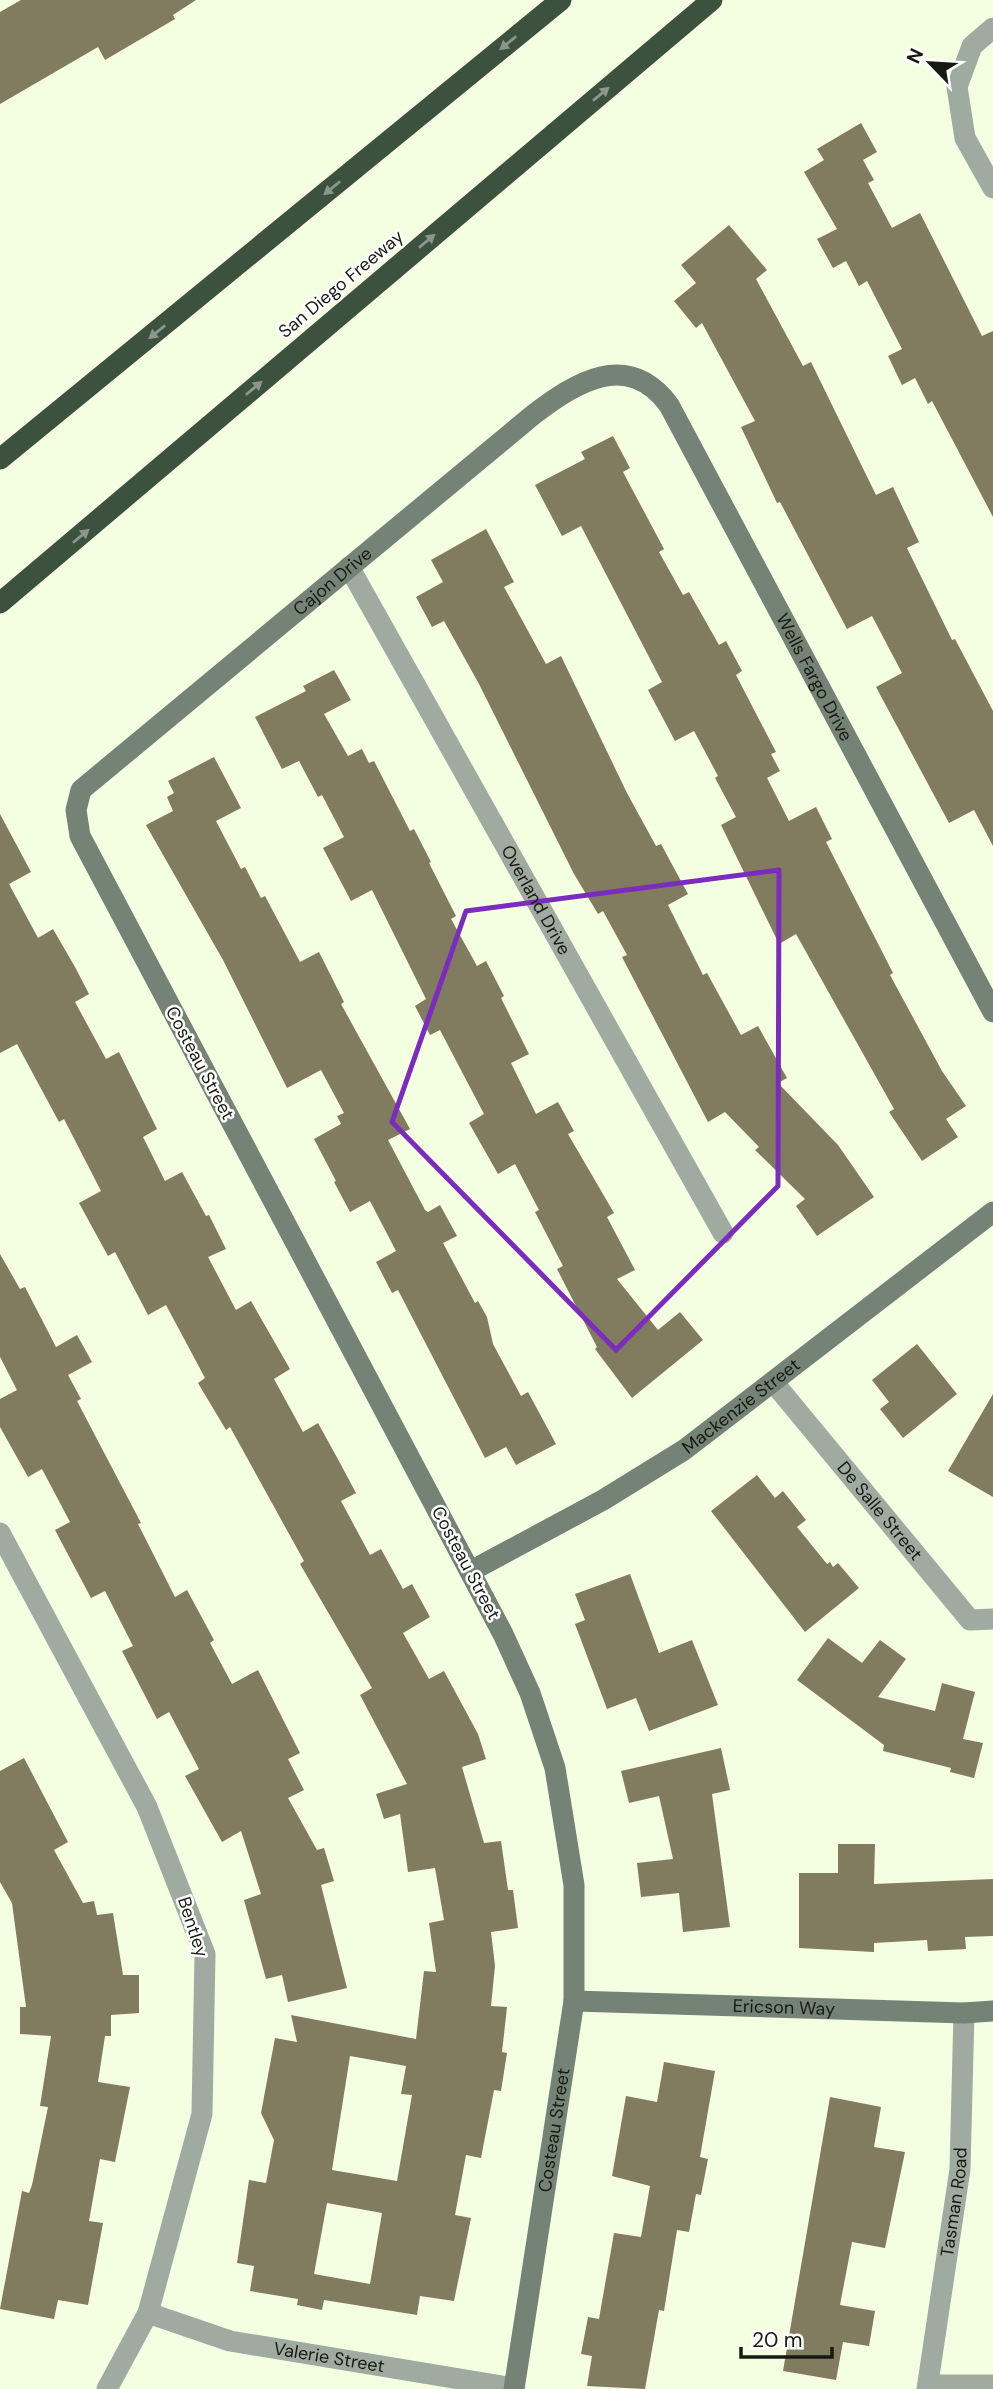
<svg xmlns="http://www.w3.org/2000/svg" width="993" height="2389" font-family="'DM Sans',sans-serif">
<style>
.building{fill:#817b60;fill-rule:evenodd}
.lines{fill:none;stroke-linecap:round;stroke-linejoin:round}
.street{stroke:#9faaa0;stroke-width:21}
.secondary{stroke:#748376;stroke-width:21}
.highway{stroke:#3d513f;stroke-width:21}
.oneway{fill:#8b978c}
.marked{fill:none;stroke:#7b2cbf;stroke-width:5;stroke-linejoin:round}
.labels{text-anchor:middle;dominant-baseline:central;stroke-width:5;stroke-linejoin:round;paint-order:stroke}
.street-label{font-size:18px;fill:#171a10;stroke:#fff}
</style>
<rect width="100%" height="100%" fill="#f4fee1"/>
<!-- building -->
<g class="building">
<path d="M21,0H196L173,15L175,19L105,60L98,47L0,104V12Z"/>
<path d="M861,123L877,152L863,160L874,180L868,183L892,228L920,213L982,336L993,331V517L932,401L928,404L915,378L902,385L888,356L902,349L867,281L859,286L846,261L833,268L817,239L837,229L804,172L824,160L817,149Z"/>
<path d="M729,225L767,270L756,279L803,366L811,362L876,495L893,487L919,542L907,548L952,640L955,639L993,711V846L974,810L949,823L876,687L902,673L872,616L847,629L780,502L777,503L741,427L755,421L702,323L696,328L674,301L696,283L681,265Z"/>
<path d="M613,436L630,468L623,472L664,549L659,552L683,595L689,592L719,645L726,641L742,671L736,675L776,752L771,754L780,771L767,778L789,821L816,807L832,839L826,842L893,973L890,975L942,1071L966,1106L946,1119L958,1137L922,1161L889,1112L894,1109L796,934L779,944L721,825L736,817L715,778L718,776L694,731L675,741L648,690L662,682L581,526L562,536L535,485L585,459L581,452Z"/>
<path d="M486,529L514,582L504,587L546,664L561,656L627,793L656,846L661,844L688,894L668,905L703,975L707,973L741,1035L758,1026L787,1078L778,1083L838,1145L874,1197L817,1236L796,1206L805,1199L755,1150L759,1147L725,1112L708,1122L622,957L627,955L603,911L598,914L574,874L479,684L444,621L432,627L416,597L443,582L431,560Z"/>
<path d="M334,670L351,700L324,714L348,756L362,749L369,763L374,761L410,831L414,829L431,862L429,863L456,916L451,919L477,966L486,961L504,996L501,998L529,1054L511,1063L536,1114L558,1102L574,1131L568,1134L614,1213L607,1217L635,1270L617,1279L658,1330L680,1312L703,1340L632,1398L595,1349L597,1347L557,1269L563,1266L535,1212L539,1210L515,1164L498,1174L469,1123L484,1114L440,1030L430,1035L415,1006L426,999L372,890L351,901L323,848L344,837L322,795L318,797L299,761L282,769L255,717L306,691L303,686Z"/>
<path d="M214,757L241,808L216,821L241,869L245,867L261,898L265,896L300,962L319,952L344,1002L341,1004L410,1129L388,1140L425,1210L428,1212L440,1205L457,1236L443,1243L475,1303L478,1301L487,1317L493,1344L521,1396L528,1392L556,1444L516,1465L506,1447L485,1458L398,1290L392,1293L376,1262L396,1251L370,1201L350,1212L334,1182L336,1181L314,1139L341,1124L337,1116L344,1113L321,1070L287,1088L223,960L146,825L173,811L167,797L174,793L168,781Z"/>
<path d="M0,814L31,872L9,884L38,938L53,929L75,967L89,994L75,1002L106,1059L119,1052L157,1129L143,1137L165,1181L182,1172L206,1216L209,1215L226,1249L208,1257L236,1310L251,1301L290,1369L274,1379L303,1432L318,1423L340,1463L356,1493L341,1501L370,1555L381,1549L403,1589L412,1584L430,1617L403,1633L429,1679L444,1671L478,1734L486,1759L462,1767L484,1843L501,1841L508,1890H513L518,1928L491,1932L495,1966L491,2006L507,2007L502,2052L507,2053L501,2091L494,2090L481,2158L466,2155L455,2215L471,2218L454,2301L420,2296L417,2315L324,2300L322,2310L297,2305L298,2299L250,2291L254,2266L237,2263L249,2180L266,2183L274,2140L261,2113L275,2038L297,2042L291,2015L416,2039L424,1971L436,1972L429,1923L444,1920L435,1868L408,1872L400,1814L384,1819L376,1794L407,1784L360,1695L372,1688L300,1564L304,1561L230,1427L226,1430L198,1383L205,1378L166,1305L148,1315L115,1252L108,1256L79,1203L101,1191L64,1119L59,1122L17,1044L0,1053ZM350,2056L406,2066L401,2094L412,2095L397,2181L332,2170ZM327,2203L382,2213L370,2284L314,2274Z"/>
<path d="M0,1254L20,1289L25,1287L56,1347L77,1335L92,1362L68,1375L81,1399L77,1401L141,1523L138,1524L175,1597L187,1590L214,1640L210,1643L232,1684L258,1670L300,1753L288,1759L304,1790L288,1798L317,1850L324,1848L334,1881L321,1885L347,1988L288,2002L282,1975L266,1979L244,1900L261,1894L241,1831L222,1842L185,1776L199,1769L169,1712L157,1719L122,1651L133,1646L105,1591L91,1598L55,1530L70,1522L42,1469L28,1477L0,1427V1399L17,1390L0,1357Z"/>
<path d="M917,1344L957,1394L903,1438L880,1409L889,1402L872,1380Z"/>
<path d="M993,1394V1497L948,1471Z"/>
<path d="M757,1475L775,1498L783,1491L806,1520L797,1527L827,1564L830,1562L833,1567L838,1563L859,1588L805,1632L711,1511Z"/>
<path d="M630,1574L659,1653L692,1640L718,1705L649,1731L636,1698L607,1709L575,1624L585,1620L575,1594Z"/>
<path d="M828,1638L862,1663L880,1640L906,1659L878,1697L935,1711L942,1683L975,1692L963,1739L983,1743L974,1778L950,1772L951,1768L883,1751L884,1745L797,1680Z"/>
<path d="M721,1748L730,1790L712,1794L730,1927L683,1932L679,1893L641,1897L637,1863L673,1859L659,1796L629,1803L621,1771Z"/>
<path d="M24,1758L68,1842L54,1850L83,1903L94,1901L97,1915L113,1913L123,1975H139V2013L111,2015V2036H105L98,2082L130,2087L115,2162L100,2159L89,2221L103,2223L88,2305L58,2300L54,2319L0,2309L22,2191L29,2193L32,2185L48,2107L40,2106L51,2036L20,2034V2007H26L12,1903L0,1882V1771Z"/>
<path d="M838,1844H875L874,1884L993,1879V1936L965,1937L966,1949L928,1951L927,1940L874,1943V1952L799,1948V1873H838Z"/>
<path d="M664,2062L715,2071L700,2157L708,2159L701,2195L696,2194L689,2232L677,2230L664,2311L659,2310L645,2389L587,2386L592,2356L581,2354L588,2317L599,2319L614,2233L641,2237L650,2186L612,2176L626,2096L657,2102Z"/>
<path d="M830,2097L881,2107L874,2147L905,2152L885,2248L852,2242L840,2305L875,2311L869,2346L843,2342L836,2380L783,2371Z"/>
</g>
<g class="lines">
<!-- street -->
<g class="street">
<path d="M993,28L972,46L957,87L965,138L993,188"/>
<path id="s1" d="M349,567L723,1233"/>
<path id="s2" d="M774,1383L970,1620L993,1619"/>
<path d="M0,1533L147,1807L205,1954L202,2114L148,2313L107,2389"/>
<path id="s3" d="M148,2313L230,2341L514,2388"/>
<path d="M928,2385H993"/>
<path id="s4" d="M927,2389L960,2169L964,2013"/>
</g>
<!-- secondary -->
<g class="secondary">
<path id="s5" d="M471,1571L603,1500L684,1450L993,1212"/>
<path id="s6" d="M574,2001L964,2013L993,2011"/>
<path id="s7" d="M514,2389L574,2001V1885L555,1768L530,1693L503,1634L80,836L76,810L81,790L533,415C575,383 627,349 669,405L993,1012"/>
</g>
<!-- highway -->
<g class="highway">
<path d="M0,459L561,0"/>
<path d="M0,603L712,0"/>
</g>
</g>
<!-- one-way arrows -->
<defs><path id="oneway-solid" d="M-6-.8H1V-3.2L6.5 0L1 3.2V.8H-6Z" transform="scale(1.75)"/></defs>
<g class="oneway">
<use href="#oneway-solid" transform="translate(508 43) rotate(141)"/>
<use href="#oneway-solid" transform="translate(601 94) rotate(-40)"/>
<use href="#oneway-solid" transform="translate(332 188) rotate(141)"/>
<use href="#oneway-solid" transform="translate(427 241) rotate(-40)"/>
<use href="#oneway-solid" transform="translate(157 332) rotate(141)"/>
<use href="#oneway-solid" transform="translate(254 388) rotate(-40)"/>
<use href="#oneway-solid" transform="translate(81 536) rotate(-40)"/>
</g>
<!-- marked area -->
<path class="marked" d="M779,870L778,1186L616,1350L392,1122L466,911Z"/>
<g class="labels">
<!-- street labels -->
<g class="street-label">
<text transform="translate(341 284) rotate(-40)">San Diego Freeway</text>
<text stroke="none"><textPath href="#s7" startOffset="2048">Cajon Drive</textPath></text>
<text stroke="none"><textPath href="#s7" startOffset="2774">Wells Fargo Drive</textPath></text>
<text stroke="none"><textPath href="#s1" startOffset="382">Overland Drive</textPath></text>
<text transform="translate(200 1063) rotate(62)">Costeau Street</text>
<text stroke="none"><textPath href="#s5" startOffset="317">Mackenzie Street</textPath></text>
<text stroke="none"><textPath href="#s2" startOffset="166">De Salle Street</textPath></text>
<text transform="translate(466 1563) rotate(62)">Costeau Street</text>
<text transform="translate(193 1927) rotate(72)">Bentley</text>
<text stroke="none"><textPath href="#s6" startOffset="210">Ericson Way</textPath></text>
<text stroke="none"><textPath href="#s7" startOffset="262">Costeau Street</textPath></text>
<text stroke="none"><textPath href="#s4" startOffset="189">Tasman Road</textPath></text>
<text stroke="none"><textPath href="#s3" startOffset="187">Valerie Street</textPath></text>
</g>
</g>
<!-- north arrow -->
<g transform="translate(930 63) rotate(295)" stroke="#ffffff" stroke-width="5" paint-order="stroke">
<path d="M0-5L12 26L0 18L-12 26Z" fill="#171a10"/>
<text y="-10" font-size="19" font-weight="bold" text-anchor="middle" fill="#171a10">N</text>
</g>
<!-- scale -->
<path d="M741 2347v10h91v-10" fill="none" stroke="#171a10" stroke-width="3.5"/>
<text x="752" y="2347" font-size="21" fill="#171a10" stroke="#ffffff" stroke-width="5" paint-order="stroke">20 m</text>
</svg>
